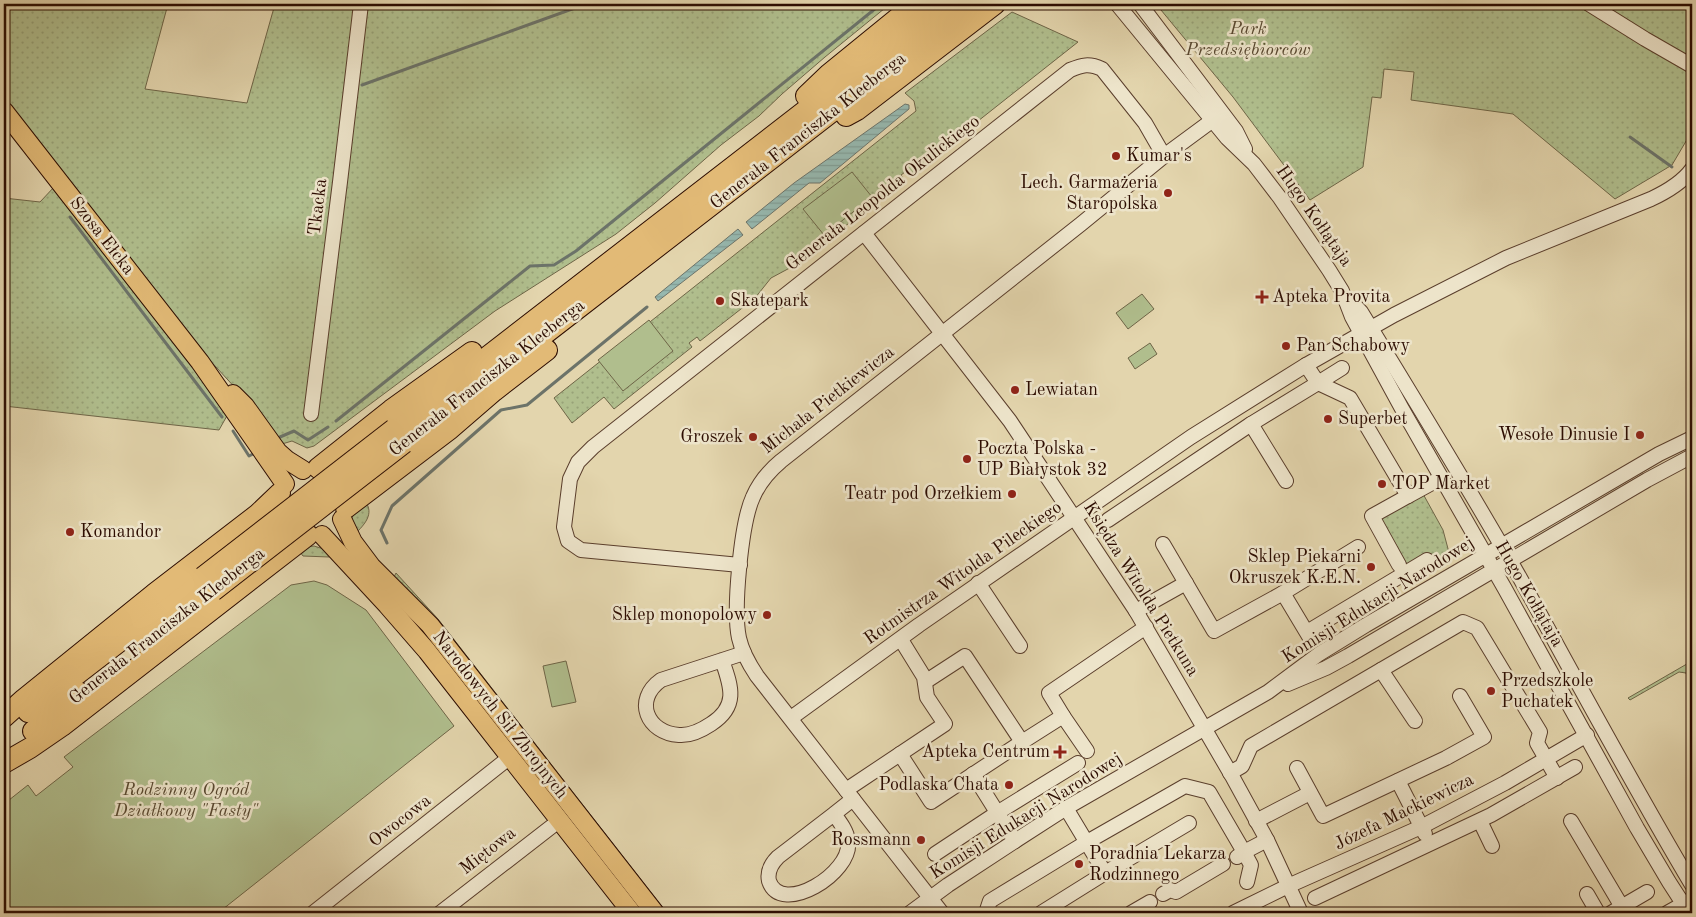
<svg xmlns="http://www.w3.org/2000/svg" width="1696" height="917" font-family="'Old Standard TT',serif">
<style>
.grass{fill:url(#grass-dots);stroke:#6e6547}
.garden{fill:#b0be8d;stroke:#6e6547}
.water{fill:url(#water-rules);stroke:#6c7369}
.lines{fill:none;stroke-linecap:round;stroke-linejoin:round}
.stream{stroke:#6c7369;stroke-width:3}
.minor-casing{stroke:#5a3e2c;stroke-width:16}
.major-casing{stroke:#2c0c01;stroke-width:20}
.highway-casing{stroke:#2c0c01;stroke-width:22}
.minor{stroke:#ede4ca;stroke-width:14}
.major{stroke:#e2ba76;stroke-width:18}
.highway{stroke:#e2ba76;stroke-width:20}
.highway-bridge-casing{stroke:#2c0c01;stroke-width:22;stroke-linecap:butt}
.highway-bridge{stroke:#e2ba76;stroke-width:20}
.poi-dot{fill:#8f2418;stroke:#ede4ca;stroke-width:2}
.labels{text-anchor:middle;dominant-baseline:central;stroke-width:5;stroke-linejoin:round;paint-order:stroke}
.park-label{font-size:18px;font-style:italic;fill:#5a4a32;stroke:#ede4ca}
.street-label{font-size:18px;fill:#2c0c01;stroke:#ede4ca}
.poi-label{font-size:18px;fill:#2c0c01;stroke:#ede4ca;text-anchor:start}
</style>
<defs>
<pattern id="grass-dots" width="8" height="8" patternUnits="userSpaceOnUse" patternTransform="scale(1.25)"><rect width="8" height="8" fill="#b0be8d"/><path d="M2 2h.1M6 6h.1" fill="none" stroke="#98a278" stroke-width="1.8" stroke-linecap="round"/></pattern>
<pattern id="water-rules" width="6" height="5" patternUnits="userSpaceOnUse" patternTransform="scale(1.25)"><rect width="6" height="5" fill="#96b8af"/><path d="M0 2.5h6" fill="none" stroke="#819d95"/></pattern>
</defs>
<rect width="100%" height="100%" fill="#e3d5ad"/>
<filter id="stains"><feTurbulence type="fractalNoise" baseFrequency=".004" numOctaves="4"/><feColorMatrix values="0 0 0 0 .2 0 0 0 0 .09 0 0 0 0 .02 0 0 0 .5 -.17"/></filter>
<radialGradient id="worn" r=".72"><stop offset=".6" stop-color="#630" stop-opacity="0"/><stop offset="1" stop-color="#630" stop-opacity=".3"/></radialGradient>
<!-- grass -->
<g class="grass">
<path d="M4,4H168L145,89L247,103L275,4H890L825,57L782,94L759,116L721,145L655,203L616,234L495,311L314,446L307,448L292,441L282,444L250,404L205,355L4,99Z"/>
<path d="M1156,4H1692V131L1672,165L1615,199L1513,114L1411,100L1414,72L1384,69L1381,98L1372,97L1363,167L1310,200L1233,97Z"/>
<path d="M1012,12L1078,42L911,174L908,170L901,175L904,180L816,249L813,245L806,250L810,254L799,263L771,278L755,298L700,341L697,337L689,343L692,347L614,409L604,397L572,423L554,398L916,111L914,101L905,93Z"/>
<path d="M55,186L228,414L219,430L4,406V198L40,202Z"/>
<path d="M1422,492L1443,530L1451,560L1437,566L1430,554L1408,566L1380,517Z"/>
<path d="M365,501C375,514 364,525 355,534C348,517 353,513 365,501Z"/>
<path d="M314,546L327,550L332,555L329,557L303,556L300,552L307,547Z"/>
<path d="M396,573L438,619L667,913H662L393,579Z"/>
<path d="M1692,661V684L1686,673L1679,672L1630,700L1628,698Z"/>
</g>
<!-- garden -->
<g class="garden">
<path d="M852,172L872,197L824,235L803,209Z"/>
<path d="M1142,294L1154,309L1128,329L1116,313Z"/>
<path d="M649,320L673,351L623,391L598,360Z"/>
<path d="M1150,343L1157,354L1135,369L1128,358Z"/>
<path d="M314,581L327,585L366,610L454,726L218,913H4V804L28,785L36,796L73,767L64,757L291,585Z"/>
<path d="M566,661L576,702L552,707L543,666Z"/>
</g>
<!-- water -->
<g class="water">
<path d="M905,104L909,105V109L820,183H809L752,229L746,222L794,183Z"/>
<path d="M738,229L743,235L658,301L655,297Z"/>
</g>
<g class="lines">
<!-- stream -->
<g class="stream">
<path d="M362,85L586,4"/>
<path d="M1630,137L1672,167"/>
<path d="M70,217L222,417"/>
<path d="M336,421L530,266L554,265L576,251L876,8L878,4"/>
<path d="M233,431L249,456L253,454"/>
<path d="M280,437L294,431L308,440L328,427"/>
<path d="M387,543L381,530L392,506L501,410L527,405L647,307"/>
</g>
<defs>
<g id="minor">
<path d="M1117,4L1227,138L1254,164L1280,198L1329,270L1342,291L1352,317L1401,407L1505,589L1637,828L1669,882L1689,913"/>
<path d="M1140,4L1236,131L1245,149"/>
<path d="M1589,4L1645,39L1692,66"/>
<path d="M864,233L1010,421L1136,611L1232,776L1267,840L1301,913"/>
<path d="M1349,299L1361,312C1415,400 1469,488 1520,578C1577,681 1632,784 1692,885"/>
<path d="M1306,365L1318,383L1342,368"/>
<path d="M311,414L340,182L361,4"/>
<path d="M1251,424L1286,481"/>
<path d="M1108,520L1251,424L1318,383L1350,398L1408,496L1441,478"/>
<path d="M1163,544L1214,631L1283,593L1358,547"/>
<path d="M740,565L581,550L568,541L564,527L570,479L578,462L593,447L1070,70C1082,65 1089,63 1102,69L1145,123L1164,156"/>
<path d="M1399,565L1372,516L1408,496"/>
<path d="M978,583L1020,646"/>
<path d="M1283,593L1310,638"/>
<path d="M1136,611L1186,583"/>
<path d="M1307,632L1427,560"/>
<path d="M722,660C731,686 739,706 711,724C702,730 691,736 679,735C647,733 633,700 661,680L744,653"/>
<path d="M1381,670L1415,721"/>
<path d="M1288,684L1326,668L1348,656L1647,480L1692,456"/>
<path d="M1063,716L1087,751"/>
<path d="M791,718L919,625L1191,437L1306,365L1394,315L1506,258L1651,199C1666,192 1682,183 1692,169"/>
<path d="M1022,742L1063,716L1049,693L1146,627"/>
<path d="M900,754L931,802L1022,742L965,656L925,682"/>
<path d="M1297,768L1323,816L1446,758L1484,737L1460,696"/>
<path d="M1230,773L1242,766L1251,746L1463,622L1477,628L1540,732L1537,743L1557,778"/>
<path d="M973,774L1015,841"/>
<path d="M1398,781L1425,834"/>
<path d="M846,790L945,724L927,697L924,677L903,643"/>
<path d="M834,814L778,857C771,864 767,872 769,881C781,917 853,873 848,841C847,831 840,822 834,814L853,799"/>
<path d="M1256,821L1310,793"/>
<path d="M1480,821L1492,846"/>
<path d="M1571,821L1622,907"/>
<path d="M935,854L997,813L1078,763"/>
<path d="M1237,857L1244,852L1251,865L1247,882"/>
<path d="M1105,873L1189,823"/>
<path d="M1163,894L1170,890L1176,892L1223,864"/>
<path d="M1587,894L1598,913"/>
<path d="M1315,898L1491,815L1575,767"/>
<path d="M313,913L510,757"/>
<path d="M440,913L560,820"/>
<path d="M910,913L948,885L1015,841L1066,808L1268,692L1319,654L1366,625L1659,454L1692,438"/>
<path d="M942,913L757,676C749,664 742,652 739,638C733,610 741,523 753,497C759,483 769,471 781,461L1081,224L1164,156L1221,114"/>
<path d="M986,913L990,901L1087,842L1185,786L1209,792L1244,852L1267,840"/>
<path d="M1041,913L1105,873L1066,808"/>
<path d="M1131,913L1150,902"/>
<path d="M1233,913L1288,886L1421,827L1505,783L1587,735"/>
<path d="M1611,913L1647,892"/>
<path d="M1667,913L1692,899"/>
</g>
<g id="major">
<path d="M4,111L200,362L285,484"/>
<path d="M233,394L245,406L278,452L287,460L303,470"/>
<path d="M342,519L353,542L371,566L430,625L655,913"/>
<path d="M322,535L387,605L427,651L632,913"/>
</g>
<g id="highway">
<path d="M806,96L829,74L915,4"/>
<path d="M846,116L857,110L995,4"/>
<path d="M394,429L943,4"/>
<path d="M404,443L971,4"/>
<path d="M318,468L391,410L472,352"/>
<path d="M346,508L450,429L494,391L547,350"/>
<path d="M145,643L213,591"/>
<path d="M28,712L203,577"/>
<path d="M4,717L24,699L154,594L258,514L280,493"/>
<path d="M33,731L81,693"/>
<path d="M4,763L30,748L62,726L308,535"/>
</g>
</defs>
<!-- minor casing -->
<use href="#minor" class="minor-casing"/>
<!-- major casing -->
<use href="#major" class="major-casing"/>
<!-- highway casing -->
<use href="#highway" class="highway-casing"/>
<!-- minor -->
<use href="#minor" class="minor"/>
<!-- major -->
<use href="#major" class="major"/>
<!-- highway -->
<use href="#highway" class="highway"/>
<defs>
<g id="highway-bridge">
<path d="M203,577L394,429"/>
<path d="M213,591L404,443"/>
</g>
</defs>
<!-- highway-bridge casing -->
<use href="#highway-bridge" class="highway-bridge-casing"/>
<!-- highway-bridge -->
<use href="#highway-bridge" class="highway-bridge"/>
</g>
<!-- markers -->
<g class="poi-dot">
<circle cx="1116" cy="156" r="5"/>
<circle cx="1168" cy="193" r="5"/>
<path d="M1259.5 289.5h5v5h5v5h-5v5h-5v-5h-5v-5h5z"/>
<circle cx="720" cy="301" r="5"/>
<circle cx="1286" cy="346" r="5"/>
<circle cx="1015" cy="390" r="5"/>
<circle cx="1328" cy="419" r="5"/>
<circle cx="1640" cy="435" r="5"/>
<circle cx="753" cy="437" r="5"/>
<circle cx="967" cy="459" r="5"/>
<circle cx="1382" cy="484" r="5"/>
<circle cx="1012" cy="494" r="5"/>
<circle cx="70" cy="532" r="5"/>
<circle cx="1371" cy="567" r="5"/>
<circle cx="767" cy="615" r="5"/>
<circle cx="1491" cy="691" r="5"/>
<path d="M1057.5 744.5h5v5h5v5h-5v5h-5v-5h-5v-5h5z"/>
<circle cx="1009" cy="785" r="5"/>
<circle cx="921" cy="840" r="5"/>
<circle cx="1079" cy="864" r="5"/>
</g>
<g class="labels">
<!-- park labels -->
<g class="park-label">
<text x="1248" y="29">Park<tspan x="1248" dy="21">Przedsiębiorców</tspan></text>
<text x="186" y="790">Rodzinny Ogród<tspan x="186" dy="21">Działkowy "Fasty"</tspan></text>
</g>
<!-- street labels -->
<g class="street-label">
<text transform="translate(808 131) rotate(-38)">Generała Franciszka Kleeberga</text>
<text transform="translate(883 193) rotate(-38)">Generała Leopolda Okulickiego</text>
<text transform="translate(318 207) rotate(-83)">Tkacka</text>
<text transform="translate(1314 216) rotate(55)">Hugo Kołłątaja</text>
<text transform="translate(102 236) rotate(52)">Szosa Ełcka</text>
<text transform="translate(487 378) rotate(-38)">Generała Franciszka Kleeberga</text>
<text transform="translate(828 400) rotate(-38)">Michała Pietkiewicza</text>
<text transform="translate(963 573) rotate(-35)">Rotmistrza Witolda Pileckiego</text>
<text transform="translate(1141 589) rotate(58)">Księdza Witolda Pietkuna</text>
<text transform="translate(1529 594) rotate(60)">Hugo Kołłątaja</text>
<text transform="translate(1378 600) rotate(-32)">Komisji Edukacji Narodowej</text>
<text transform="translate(167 626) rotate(-38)">Generała Franciszka Kleeberga</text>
<text transform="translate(500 715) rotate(52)">Narodowych Sił Zbrojnych</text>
<text transform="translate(1404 812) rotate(-26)">Józefa Mackiewicza</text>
<text transform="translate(1026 816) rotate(-32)">Komisji Edukacji Narodowej</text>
<text transform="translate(400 821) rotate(-38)">Owocowa</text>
<text transform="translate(488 851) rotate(-38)">Miętowa</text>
</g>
<!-- poi labels -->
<g class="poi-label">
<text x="1126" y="156">Kumar's</text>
<text x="1158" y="183" text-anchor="end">Lech. Garmażeria<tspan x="1158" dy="21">Staropolska</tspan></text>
<text x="1272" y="297">Apteka Provita</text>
<text x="730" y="301">Skatepark</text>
<text x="1296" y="346">Pan Schabowy</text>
<text x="1025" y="390">Lewiatan</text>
<text x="1338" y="419">Superbet</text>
<text x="1630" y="435" text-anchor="end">Wesołe Dinusie I</text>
<text x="743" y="437" text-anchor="end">Groszek</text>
<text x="977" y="449">Poczta Polska -<tspan x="977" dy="21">UP Białystok 32</tspan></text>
<text x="1392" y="484">TOP Market</text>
<text x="1002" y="494" text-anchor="end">Teatr pod Orzełkiem</text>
<text x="80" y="532">Komandor</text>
<text x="1361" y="557" text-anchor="end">Sklep Piekarni<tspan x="1361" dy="21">Okruszek K.E.N.</tspan></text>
<text x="757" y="615" text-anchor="end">Sklep monopolowy</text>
<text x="1501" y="681">Przedszkole<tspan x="1501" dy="21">Puchatek</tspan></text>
<text x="1050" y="752" text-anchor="end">Apteka Centrum</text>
<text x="999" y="785" text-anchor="end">Podlaska Chata</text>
<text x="911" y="840" text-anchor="end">Rossmann</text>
<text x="1089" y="854">Poradnia Lekarza<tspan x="1089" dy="21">Rodzinnego</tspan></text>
</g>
</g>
<!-- margin -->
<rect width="1696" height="917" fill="none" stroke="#e3d5ad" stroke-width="20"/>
<rect x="5" y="5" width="1686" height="907" fill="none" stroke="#2c0c01" stroke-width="2.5"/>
<rect x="10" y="10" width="1676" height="897" fill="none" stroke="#2c0c01"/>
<rect width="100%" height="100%" filter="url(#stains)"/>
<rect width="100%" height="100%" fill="url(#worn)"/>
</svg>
